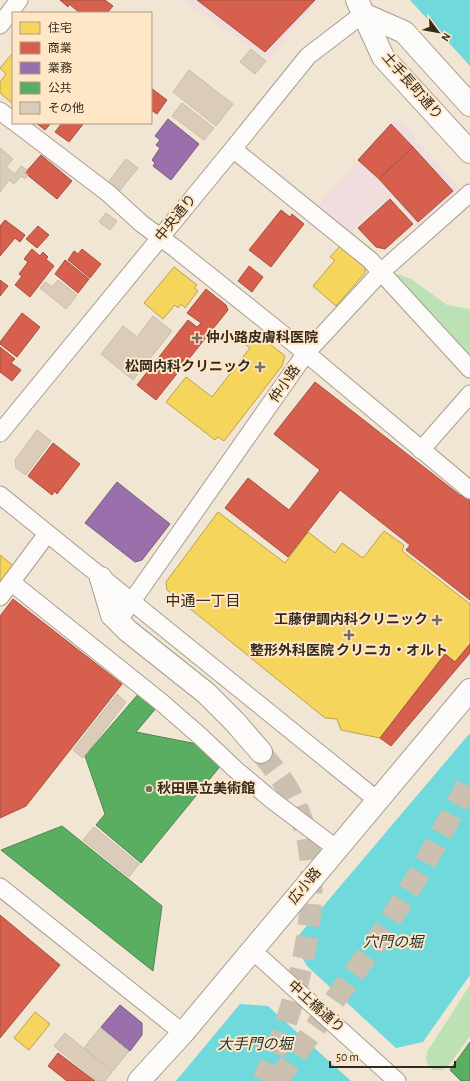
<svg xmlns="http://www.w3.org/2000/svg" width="470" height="1081" font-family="'Alegreya Sans','Noto Sans JP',sans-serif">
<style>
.commercial{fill:#f0dede}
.green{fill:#bce1b5}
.water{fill:#70d9db}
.homes{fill:#f6d55c;stroke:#bca24a}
.shops{fill:#d6604d;stroke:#a5503f}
.offices{fill:#9970ab;stroke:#7a5b81}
.public{fill:#5aae61;stroke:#4e864d}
.building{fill:#dbccb9;stroke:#c7bdb0}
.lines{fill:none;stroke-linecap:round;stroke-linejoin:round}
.highway-tunnel{stroke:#cbc0b0;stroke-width:22;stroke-dasharray:22 11;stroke-linecap:butt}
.minor-casing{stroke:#a89e91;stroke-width:19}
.major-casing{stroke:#a89e91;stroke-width:24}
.highway-casing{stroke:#a89e91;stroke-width:24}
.minor{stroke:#fdfbf9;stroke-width:17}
.major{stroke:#fdfbf9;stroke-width:22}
.highway{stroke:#fdfbf9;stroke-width:22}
.poi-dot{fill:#766b5e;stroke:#fee6c7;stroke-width:1.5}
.labels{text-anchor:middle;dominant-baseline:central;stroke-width:4;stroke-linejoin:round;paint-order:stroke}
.street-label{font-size:14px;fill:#332a1f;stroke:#fee6c7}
.poi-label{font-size:14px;font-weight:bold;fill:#332a1f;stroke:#fee6c7;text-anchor:start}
.neighbourhood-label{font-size:15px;fill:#332a1f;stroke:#fee6c7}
.water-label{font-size:15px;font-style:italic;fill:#1a3334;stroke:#fee6c7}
</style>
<rect width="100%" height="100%" fill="#f1e5d4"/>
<!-- commercial -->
<g class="commercial">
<path d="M183,0H319L269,59L187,4Z"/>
<path d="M397,118L463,192L420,228L391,196L347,235L316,207Z"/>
</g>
<!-- green -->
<g class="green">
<path d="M398,274L411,279L447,305L470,309V365L392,281Z"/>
<path d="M470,985V1036L449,1065L442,1070H434L429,1066L426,1060L427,1052Z"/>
</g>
<!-- water -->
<g class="water">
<path d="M410,0H470V66Z"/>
<path d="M470,733V975L423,1042L396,1048L307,966L300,954L298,936Z"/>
<path d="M240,1004L268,1006L351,1081H176Z"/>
</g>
<!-- homes -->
<g class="homes">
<path d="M12,54L13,55V104L0,93V82L6,74L0,68Z"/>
<path d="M343,243L365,262V273L336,306L313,286L335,260L330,257Z"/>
<path d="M174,267L197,285L194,288L198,291L185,308L181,304L178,308L175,305L163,319L144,303Z"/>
<path d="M256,333L285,356L282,366L224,441L218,437L215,440L166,402L186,377L212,397L250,348L246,345Z"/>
<path d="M218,512L285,563L308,532L335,553L342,543L363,558L384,531L404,545L402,551L470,604V644L455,662L445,654L380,738L341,730L337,719L325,718L167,590L166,582Z"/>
<path d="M0,555L15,567L0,587Z"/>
<path d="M35,1012L50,1024L29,1050L14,1038Z"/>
</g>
<!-- shops -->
<g class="shops">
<path d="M60,0H105L113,6L107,13H80L69,4L68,7Z"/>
<path d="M197,0H315L265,52Z"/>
<path d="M151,88L167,100L157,114L151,110Z"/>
<path d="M36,123H51L45,130Z"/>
<path d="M62,123H84L69,142L55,132Z"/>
<path d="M391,124L413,147L379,179L358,160Z"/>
<path d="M413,147L453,191L418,222L379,179Z"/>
<path d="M41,155L72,181L57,199L25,173Z"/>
<path d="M390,199L413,224L385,249L376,247L358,228Z"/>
<path d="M281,210L290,217L292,214L304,224L271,267L249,250Z"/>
<path d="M5,220L25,235L20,242L15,238L0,256V226Z"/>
<path d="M38,226L49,235L37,248L26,239Z"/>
<path d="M32,249L40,256L43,252L48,257L46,259L54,266L30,297L15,285L22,276L19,274L28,262L24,259Z"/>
<path d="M82,249L101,264L90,278L68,260L74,251L78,254Z"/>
<path d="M65,260L89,279L78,293L55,274Z"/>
<path d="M249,266L263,277L252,292L238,281Z"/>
<path d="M0,280L8,286L0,296Z"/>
<path d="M206,289L226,305L228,310L156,400L137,385L188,320L197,327L201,323L187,313Z"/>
<path d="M22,313L40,327L17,357L0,344V342Z"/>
<path d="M0,347L15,359L11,363L21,370L12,381L0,372Z"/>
<path d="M315,382L461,496L464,492L470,497V600L406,550L410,545L340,490L288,557L225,508L248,478L289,510L320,470L274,434Z"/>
<path d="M53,443L80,464L57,494L55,491L52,495L28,476Z"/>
<path d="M13,599L122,684L26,806L0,818V616Z"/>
<path d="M470,644V653L391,746L380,738L445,654L455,662Z"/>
<path d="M0,915L60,965L0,1038Z"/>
<path d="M58,1053L95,1081H67L48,1066Z"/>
</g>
<!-- offices -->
<g class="offices">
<path d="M168,119L199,144L171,180L153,166L155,163L152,160L160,148L156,145L160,140L155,136Z"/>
<path d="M117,482L170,524L142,560L135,562L85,523Z"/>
<path d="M120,1005L142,1023V1035L130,1051L101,1027Z"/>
</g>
<!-- public -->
<g class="public">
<path d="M140,692L157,707L136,732L197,744L222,764L141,863L96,825L105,814L85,756Z"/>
<path d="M62,826L162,906L153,971L1,850Z"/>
<path d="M470,1042V1081H461L450,1070Z"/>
</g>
<!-- building -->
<g class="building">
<path d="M251,49L266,61L255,74L240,62Z"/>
<path d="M189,70L233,104L216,126L173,92Z"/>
<path d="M182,103L214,128L204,140L172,116Z"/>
<path d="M0,148L13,159L6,167L15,174L21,166L27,170L25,173L28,175L25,179L21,176L14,184L9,180L0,192Z"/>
<path d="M126,159L138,168L117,194L106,185Z"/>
<path d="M106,213L117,221L110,230L99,222Z"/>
<path d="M58,280L77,295L66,309L40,288L45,282L52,287Z"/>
<path d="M153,316L172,331L133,380L101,354L123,326L137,337Z"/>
<path d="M37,430L51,441L26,475L16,468L15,460Z"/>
<path d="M117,694L126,702L83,758L73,750Z"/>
<path d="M94,827L139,864L129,877L83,840Z"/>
<path d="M100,1028L129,1051L113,1071L84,1048Z"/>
<path d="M65,1033L112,1072L105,1081H97L54,1046Z"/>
</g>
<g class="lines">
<!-- highway-tunnel -->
<g class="highway-tunnel">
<path d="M261,752C270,764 280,776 288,789C295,801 304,823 307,837C323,910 294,1014 263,1081"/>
<path d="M277,1081L374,945L421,871L463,793L470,777"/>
</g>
<defs>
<g id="minor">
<path d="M0,25L19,0"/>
<path d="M0,111L13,121"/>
<path d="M16,123L108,193L142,224L176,249L306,353L470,490"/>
<path d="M233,149L370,260L470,369"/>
<path d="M0,433L233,149L308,56L363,14"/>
<path d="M421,450L470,394"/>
<path d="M0,495L377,800"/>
<path d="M11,582L161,702L200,736L236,770L272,800L337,849"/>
<path d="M0,597L47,534"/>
<path d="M118,621L306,353L381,272L470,193"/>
<path d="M0,887L183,1033"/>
<path d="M252,950L397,1081"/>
</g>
<g id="major">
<path d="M357,0L383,57L470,152"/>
<path d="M363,14L404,32L470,105"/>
<path d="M139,1081L183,1033L470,690"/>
</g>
<path id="highway" d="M101,578L112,615L128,631L206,693L235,722L261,752"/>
</defs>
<!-- minor casing -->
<use href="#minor" class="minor-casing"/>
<!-- major casing -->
<use href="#major" class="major-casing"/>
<!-- highway casing -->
<use href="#highway" class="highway-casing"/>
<!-- minor -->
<use href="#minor" class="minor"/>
<!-- major -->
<use href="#major" class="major"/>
<!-- highway -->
<use href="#highway" class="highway"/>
</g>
<!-- markers -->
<g class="poi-dot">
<path d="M195 332h4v4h4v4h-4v4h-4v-4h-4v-4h4z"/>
<path d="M258 361h4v4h4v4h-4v4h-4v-4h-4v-4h4z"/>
<path d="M435 614h4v4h4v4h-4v4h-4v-4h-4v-4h4z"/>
<path d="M347 629h4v4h4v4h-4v4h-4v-4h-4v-4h4z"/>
<circle cx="149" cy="789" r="4"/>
</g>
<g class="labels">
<!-- street labels -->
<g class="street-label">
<text transform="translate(412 86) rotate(49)">土手長町通り</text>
<text transform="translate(176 218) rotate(-51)">中央通り</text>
<text transform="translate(285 384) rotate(-55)">仲小路</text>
<text transform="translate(305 886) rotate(-50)">広小路</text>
<text transform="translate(316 1007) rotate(42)">中土橋通り</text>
</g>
<!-- poi labels -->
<g class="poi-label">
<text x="206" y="338">仲小路皮膚科医院</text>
<text x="251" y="367" text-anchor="end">松岡内科クリニック</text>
<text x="428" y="620" text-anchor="end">工藤伊調内科クリニック</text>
<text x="349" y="651" text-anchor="middle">整形外科医院 クリニカ・オルト</text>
<text x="157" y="789">秋田県立美術館</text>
</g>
<!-- neighbourhood labels -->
<g class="neighbourhood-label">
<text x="203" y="601">中通一丁目</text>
</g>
<!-- water labels -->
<g class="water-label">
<text x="393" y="942">穴門の堀</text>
<text x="255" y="1044">大手門の堀</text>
</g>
</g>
<!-- legend -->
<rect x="12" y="12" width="140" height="112" fill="#fee6c7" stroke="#ad9b84"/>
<rect x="20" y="22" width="20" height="12" fill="#f6d55c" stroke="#ad9b84"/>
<text x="48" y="32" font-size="12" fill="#332a1f">住宅</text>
<rect x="20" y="42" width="20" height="12" fill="#d6604d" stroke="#ad9b84"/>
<text x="48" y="52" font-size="12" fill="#332a1f">商業</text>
<rect x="20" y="62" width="20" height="12" fill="#9970ab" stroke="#ad9b84"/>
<text x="48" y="72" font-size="12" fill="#332a1f">業務</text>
<rect x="20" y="82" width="20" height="12" fill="#5aae61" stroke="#ad9b84"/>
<text x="48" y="92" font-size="12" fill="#332a1f">公共</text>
<rect x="20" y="102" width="20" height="12" fill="#dbccb9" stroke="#ad9b84"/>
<text x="48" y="112" font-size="12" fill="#332a1f">その他</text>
<!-- north arrow -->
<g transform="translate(438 32) rotate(122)" stroke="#fee6c7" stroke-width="3" paint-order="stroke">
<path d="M0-3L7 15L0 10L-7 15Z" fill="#332a1f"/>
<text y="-6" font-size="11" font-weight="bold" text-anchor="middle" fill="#332a1f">N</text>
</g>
<!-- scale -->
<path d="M330 1061v6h125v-6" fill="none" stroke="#332a1f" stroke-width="2"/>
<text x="336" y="1061" font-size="12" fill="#332a1f" stroke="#fee6c7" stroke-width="3" paint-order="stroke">50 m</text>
</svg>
